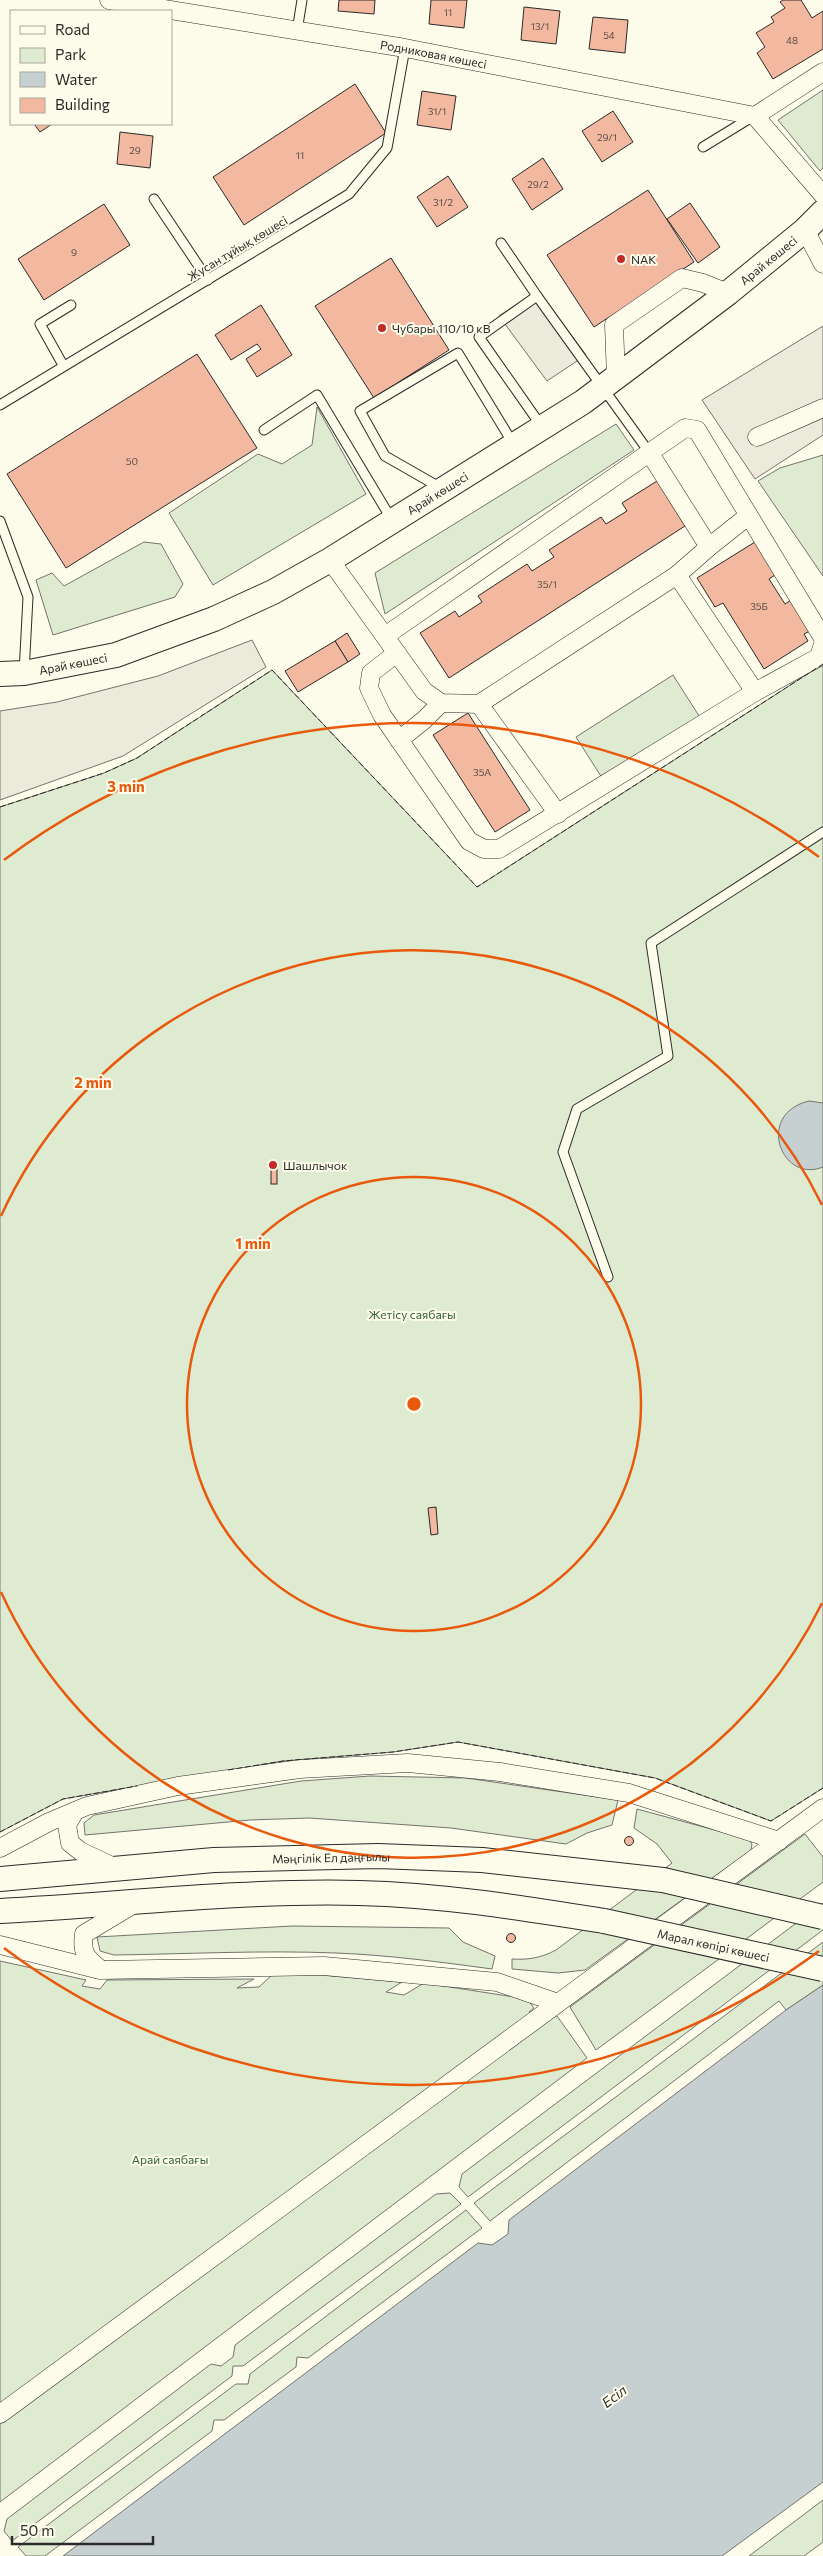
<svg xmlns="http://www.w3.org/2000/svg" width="823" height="2556" font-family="Commissioner,sans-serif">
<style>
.green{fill:#deebd1;stroke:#74746e}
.parking{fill:#eceadb;stroke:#74746e}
.water{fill:#c7d0d0;stroke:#74746e}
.building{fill:#f2b8a0;stroke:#2b2b2b}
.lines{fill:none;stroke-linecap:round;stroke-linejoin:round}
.lane-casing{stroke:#2b2b2b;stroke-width:11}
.street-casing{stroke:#2b2b2b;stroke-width:19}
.secondary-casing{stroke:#2b2b2b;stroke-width:26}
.lane{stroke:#fdfbea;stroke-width:9}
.street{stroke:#fdfbea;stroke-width:18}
.secondary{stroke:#fdfbea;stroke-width:24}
.secondary-bridge-casing{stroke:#2b2b2b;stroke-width:26;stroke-linecap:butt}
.secondary-bridge{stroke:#fdfbea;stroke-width:24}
.fence{stroke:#2b2b2b;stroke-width:1;stroke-dasharray:6 2.5;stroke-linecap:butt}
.ring{fill:none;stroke:#e8590c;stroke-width:2.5}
.poi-dot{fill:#c62828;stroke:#fdfbea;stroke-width:2}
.labels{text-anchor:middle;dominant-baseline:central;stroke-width:4;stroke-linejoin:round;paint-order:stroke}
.number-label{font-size:10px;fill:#5d4e48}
.street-label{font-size:12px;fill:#2b2b2b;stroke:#fdfbea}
.poi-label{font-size:12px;fill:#2b2b2b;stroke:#fdfbea;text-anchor:start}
.park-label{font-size:12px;fill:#34623c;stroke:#fdfbea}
.water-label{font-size:14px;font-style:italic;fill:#2b2b2b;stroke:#fdfbea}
.centre{fill:#e8590c;stroke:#fdfbea;stroke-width:2.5}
.ring-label{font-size:15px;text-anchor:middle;font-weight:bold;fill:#e8590c;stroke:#fdfbea;stroke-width:4;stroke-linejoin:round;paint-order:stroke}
</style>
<rect width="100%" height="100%" fill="#fdfbea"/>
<!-- green -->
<g class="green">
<path d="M823,90V168L820,171L778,120Z"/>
<path d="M317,407L366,494L213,585L169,513L258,454L282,464L312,445Z"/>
<path d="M616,424L634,450L385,614L375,573Z"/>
<path d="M823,455V576L758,481L780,468Z"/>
<path d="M144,542L161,544L183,584L175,597L53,635L36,580L52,573L64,586Z"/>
<path d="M823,664V1788L771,1821L655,1778L458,1742L393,1752L283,1761L63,1799L0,1832V807L104,773L137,758L272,670L477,887Z"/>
<path d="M673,675L701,719L604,781L576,737Z"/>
<path d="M370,1776L466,1778L618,1800L612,1825L587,1833L566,1844L451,1828L309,1818L250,1820L85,1835L84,1823L94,1815L301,1781Z"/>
<path d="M637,1809L748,1839L752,1844L751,1850L585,1970L558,1973L512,1969V1959C528,1960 541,1958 556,1950L672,1863L657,1844L634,1828Z"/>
<path d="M805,1834L823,1857V1882L596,2050L570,2007Z"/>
<path d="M823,1903V1930L468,2197L459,2187L462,2174Z"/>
<path d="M292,1926L449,1928L463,1942L495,1956L492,1969C440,1962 388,1955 336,1953C262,1950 188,1954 114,1955L100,1951L97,1937Z"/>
<path d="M823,1942V1985L786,2010L779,2001L490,2221L474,2203Z"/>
<path d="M0,1961L86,1980L82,1986L100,1989L107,1980L254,1979L237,1988L259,1987L272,1975H320L402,1982L386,1992L404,1995L424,1983L527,1999L534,2008L529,2012L557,2016L587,2058L0,2502Z"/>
<path d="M450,2193L461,2204L243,2366H233L232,2376L12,2541L4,2531L7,2519L211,2364L221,2366L233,2357L235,2345L436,2194Z"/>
<path d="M466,2210L482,2228L308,2358L297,2357L296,2367L224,2420H214L212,2431L45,2556H26L18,2547L236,2384H248L250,2374Z"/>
<path d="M823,2500V2542L804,2556H749Z"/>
</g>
<!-- parking -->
<g class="parking">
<path d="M538,290L586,355L547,381L499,316Z"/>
<path d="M823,326V435L755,479L702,400Z"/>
<path d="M252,640L266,667L123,756L0,800V711L57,702L158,676Z"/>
</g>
<!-- water -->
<g class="water">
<path d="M809,1101L823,1103V1167C781,1184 755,1114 809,1101Z"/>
<path d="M823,1985V2482L722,2556H63L478,2243L492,2245L508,2234L509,2220L786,2010Z"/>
</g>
<!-- building -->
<g class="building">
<path d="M339,0H375L374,14L338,11Z"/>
<path d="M431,0H467L464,28L429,24Z"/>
<path d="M783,0H801L812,18L823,11V49L773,79L757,53L765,47L756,33L774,22L771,17L785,8L780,2Z"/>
<path d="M524,7L560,11L556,44L521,40Z"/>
<path d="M593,17L628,20L625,53L589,49Z"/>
<path d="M355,84L386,133L244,225L213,177Z"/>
<path d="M422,91L456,96L451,130L417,125Z"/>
<path d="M613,111L633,142L602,162L582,131Z"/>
<path d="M34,124H52L40,132Z"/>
<path d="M120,132L153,136L150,168L117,164Z"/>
<path d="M543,158L563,189L532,210L512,179Z"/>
<path d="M448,176L468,207L437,227L417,197Z"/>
<path d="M648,190L694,262L594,327L547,255Z"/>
<path d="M690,203L720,247L698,263L667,219Z"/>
<path d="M104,204L130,245L44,300L18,259Z"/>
<path d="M391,258L449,350L374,398L315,306Z"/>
<path d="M261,305L292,355L257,377L246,359L261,349L257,344L231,360L215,335Z"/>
<path d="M197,354L257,448L66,568L7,474Z"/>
<path d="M657,481L685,526L449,678L420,633L455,611L459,617L482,602L478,596L527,564L532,571L554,557L549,550L601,517L606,524L627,511L622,503Z"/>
<path d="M755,542L775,575L769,579L785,604L791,600L810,631L804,634L808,641L764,669L723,603L715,607L697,578Z"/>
<path d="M347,633L360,654L348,662L335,641Z"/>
<path d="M335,641L348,662L298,692L285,671Z"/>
<path d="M468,713L530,810L495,832L433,735Z"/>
<rect x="271" y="1162" width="6" height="22"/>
<path d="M436,1507L438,1534L431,1535L428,1508Z"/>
<circle cx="629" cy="1841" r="4.5"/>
<circle cx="511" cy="1938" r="4.5"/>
</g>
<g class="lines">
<defs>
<g id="lane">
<path d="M297,31L302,0"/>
<path d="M703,147L752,117"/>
<path d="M154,199L208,280"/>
<path d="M501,243L537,296"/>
<path d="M63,365L40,324L71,305"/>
<path d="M0,405L349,194L387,148L405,48"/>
<path d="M542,427L479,337L537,296L649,452"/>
<path d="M264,430L317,395L392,520"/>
<path d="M441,488L385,456L360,411L458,353L514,445"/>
<path d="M0,521L28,597L24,673"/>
<path d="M608,1277L563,1152L577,1109L668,1056L651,943L823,832"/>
</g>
<g id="street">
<path id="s1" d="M109,0L405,48L755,116L823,72"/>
<path d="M755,116L823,195"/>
<path d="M805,230L823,264"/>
<path d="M616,378L614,325L682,278L703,283L728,293"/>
<path d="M757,437L823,408"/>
<path d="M709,547L748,516"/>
<path d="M330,560L424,691L441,703L479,704L677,575L709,547L649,452"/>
<path d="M677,575L755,692L819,657L823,644"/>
<path d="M385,636L685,428L697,430L823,638"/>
<path d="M397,653L371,673L369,688L382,715L469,841L484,849H499L755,692"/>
<path d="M479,704L558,814"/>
<path d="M399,740L424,720L441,703"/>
<path d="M75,1811L87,1806L178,1786L300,1769L408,1763L500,1772L629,1793L779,1841"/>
<path d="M0,1848L49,1822L75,1811L67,1825L70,1843L80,1851L116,1868"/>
<path d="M0,1945L100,1970L324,1966L497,1982L558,2003"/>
<path d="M100,1969C86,1958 81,1952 84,1934L134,1904"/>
<path d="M0,2414L823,1808"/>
</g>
<g id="secondary">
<path id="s2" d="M0,674L24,673L116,655L214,619L273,592L330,560L583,402L728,293L805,230L823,212"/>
<path id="s3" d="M0,1879L214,1860L378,1856L482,1860L663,1880"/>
<path d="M0,1911C119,1905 239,1890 359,1893C442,1895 522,1908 604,1921"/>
</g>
</defs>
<!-- lane casing -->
<use href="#lane" class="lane-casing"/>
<!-- street casing -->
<use href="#street" class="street-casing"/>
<!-- secondary casing -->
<use href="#secondary" class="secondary-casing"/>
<!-- lane -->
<use href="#lane" class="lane"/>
<!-- street -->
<use href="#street" class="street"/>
<!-- secondary -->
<use href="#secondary" class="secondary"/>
<defs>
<g id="secondary-bridge">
<path d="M663,1880L823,1917"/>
<path id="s4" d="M604,1921L823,1969"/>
</g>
</defs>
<!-- secondary-bridge casing -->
<use href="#secondary-bridge" class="secondary-bridge-casing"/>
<!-- secondary-bridge -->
<use href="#secondary-bridge" class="secondary-bridge"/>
<!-- fence -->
<g class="fence">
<path d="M0,807L104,773L137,758L272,670L477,887L823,664"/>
<path d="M228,1770L283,1761L393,1752L458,1742L655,1778L771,1821L823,1788"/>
<path d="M0,1832L63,1799L137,1786"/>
</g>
</g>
<!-- distance rings -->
<g class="ring">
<circle cx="414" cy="1404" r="227"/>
<path d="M822 1603A454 454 0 0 1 1 1592M1 1216A454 454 0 0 1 822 1205"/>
<path d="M819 1951A681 681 0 0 1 4 1948M4 860A681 681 0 0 1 819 857"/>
</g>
<!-- markers -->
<g class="poi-dot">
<circle cx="621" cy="259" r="5"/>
<circle cx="382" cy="328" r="5"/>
<circle cx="273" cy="1165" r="5"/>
</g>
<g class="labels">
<!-- number labels -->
<g class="number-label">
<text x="448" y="12">11</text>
<text x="540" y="26">13/1</text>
<text x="609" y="35">54</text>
<text x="792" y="40">48</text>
<text x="437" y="111">31/1</text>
<text x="607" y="137">29/1</text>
<text x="135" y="150">29</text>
<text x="300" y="155">11</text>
<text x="538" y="184">29/2</text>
<text x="443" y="202">31/2</text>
<text x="74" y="252">9</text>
<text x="132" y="461">50</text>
<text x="547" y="584">35/1</text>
<text x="759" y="606">35Б</text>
<text x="482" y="772">35А</text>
</g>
<!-- street labels -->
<g class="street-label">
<text stroke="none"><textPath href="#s1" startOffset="329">Родниковая көшесі</textPath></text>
<text transform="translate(237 248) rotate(-31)">Жусан тұйық көшесі</text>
<text stroke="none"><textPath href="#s2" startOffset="884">Арай көшесі</textPath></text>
<text stroke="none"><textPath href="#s2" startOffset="479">Арай көшесі</textPath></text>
<text stroke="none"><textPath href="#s2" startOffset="74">Арай көшесі</textPath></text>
<text stroke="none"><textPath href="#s3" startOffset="332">Мәңгілік Ел даңғылы</textPath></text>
<text stroke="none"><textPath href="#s4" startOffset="112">Марал көпірі көшесі</textPath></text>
</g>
<!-- poi labels -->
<g class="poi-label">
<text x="631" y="259">NAK</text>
<text x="392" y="328">Чубары 110/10 кВ</text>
<text x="283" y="1165">Шашлычок</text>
</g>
<!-- park labels -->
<g class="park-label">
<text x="412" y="1314">Жетісу саябағы</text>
<text x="170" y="2159">Арай саябағы</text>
</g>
<!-- water labels -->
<g class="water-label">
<text transform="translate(614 2396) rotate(-37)">Есіл</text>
</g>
</g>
<circle cx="414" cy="1404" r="8" class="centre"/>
<g class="ring-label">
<text x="126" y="792">3 min</text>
<text x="93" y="1088">2 min</text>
<text x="253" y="1249">1 min</text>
</g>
<!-- legend -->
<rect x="10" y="10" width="162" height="115" fill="#fdfbea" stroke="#a9a89e"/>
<rect x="20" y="26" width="25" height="8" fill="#fdfbea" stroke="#a9a89e"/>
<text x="55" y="35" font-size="15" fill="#2b2b2b">Road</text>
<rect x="20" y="48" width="25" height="15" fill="#deebd1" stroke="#a9a89e"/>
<text x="55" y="60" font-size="15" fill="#2b2b2b">Park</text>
<rect x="20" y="72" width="25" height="15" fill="#c7d0d0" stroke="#a9a89e"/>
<text x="55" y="85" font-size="15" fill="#2b2b2b">Water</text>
<rect x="20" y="98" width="25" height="15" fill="#f2b8a0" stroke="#a9a89e"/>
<text x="55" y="110" font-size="15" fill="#2b2b2b">Building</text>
<!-- scale -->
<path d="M12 2536v8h141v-8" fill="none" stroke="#2b2b2b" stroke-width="2.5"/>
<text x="20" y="2536" font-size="15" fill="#2b2b2b" stroke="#fdfbea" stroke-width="4" paint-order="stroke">50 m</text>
</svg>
